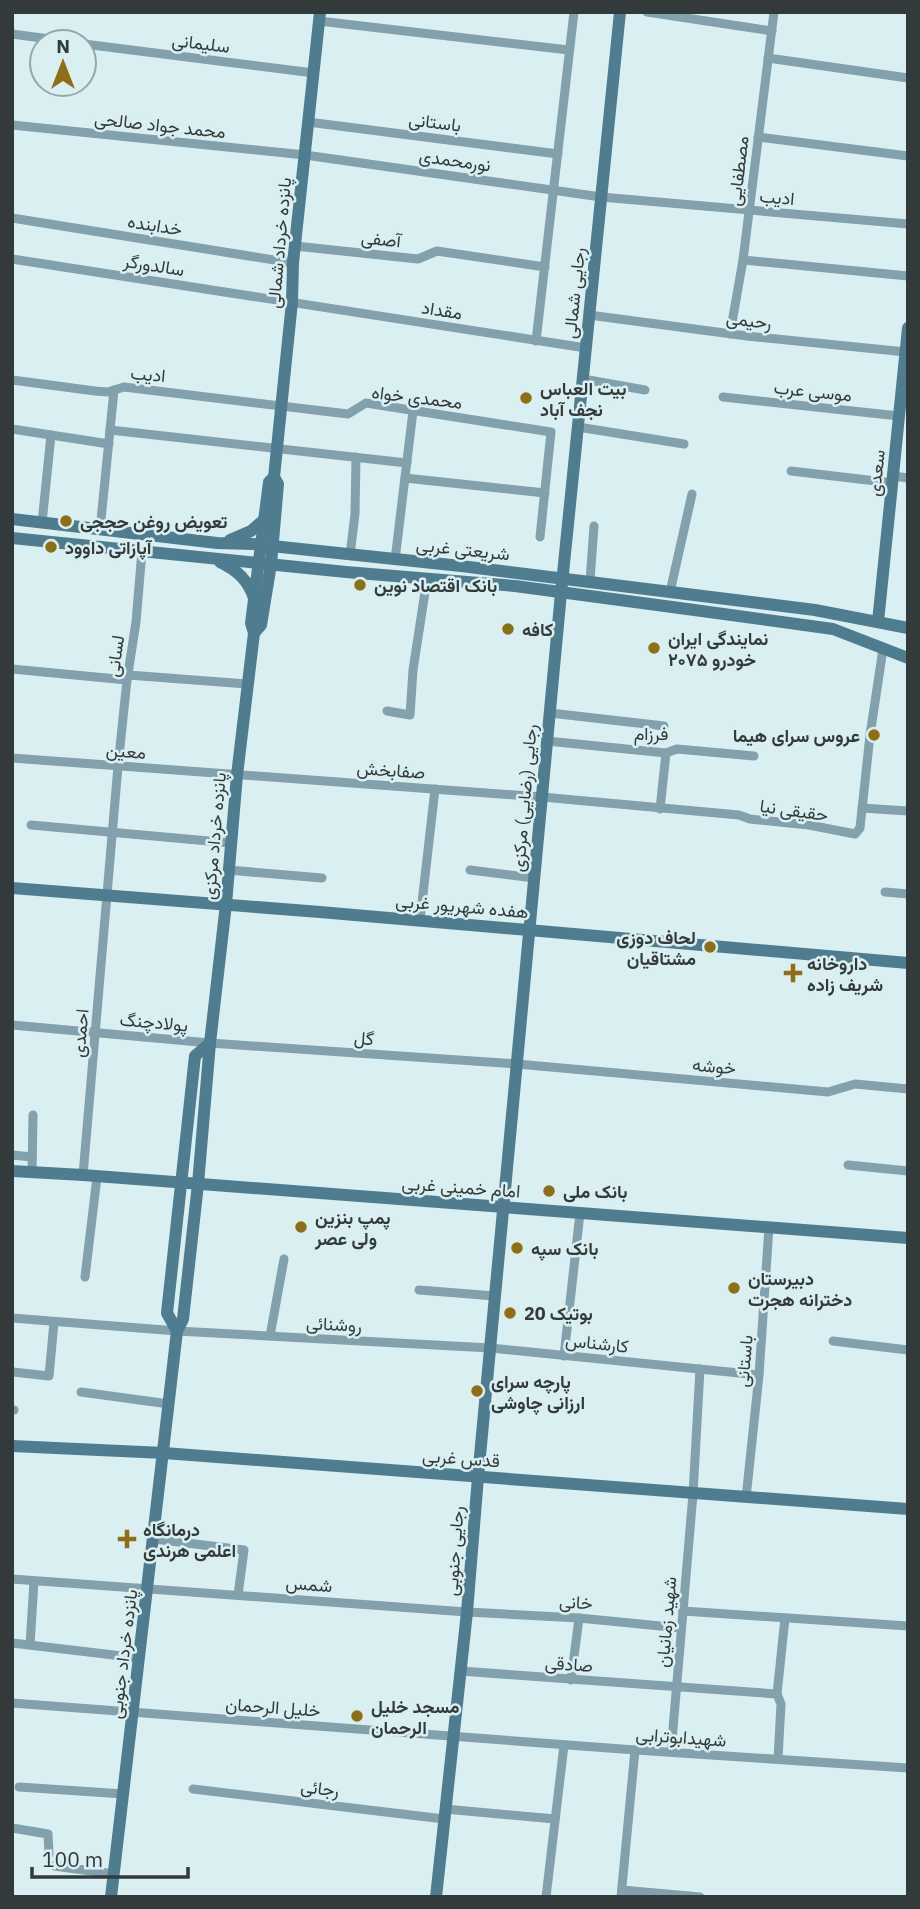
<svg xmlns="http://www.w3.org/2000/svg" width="920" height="1909" font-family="'IBM Plex Sans',Vazirmatn,sans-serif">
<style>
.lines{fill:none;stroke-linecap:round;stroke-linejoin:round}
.street{stroke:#83a0ad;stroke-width:9}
.secondary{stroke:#507c8f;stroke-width:12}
.poi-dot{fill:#8e6f13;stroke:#daeff1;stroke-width:2.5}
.labels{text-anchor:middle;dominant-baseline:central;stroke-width:5;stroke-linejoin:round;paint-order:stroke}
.street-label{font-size:18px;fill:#323a3b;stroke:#daeff1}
.poi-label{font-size:18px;font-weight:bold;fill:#323a3b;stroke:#daeff1;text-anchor:start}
</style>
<rect width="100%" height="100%" fill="#daeff1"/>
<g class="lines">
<!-- street -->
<g class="street">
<path d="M647,12L772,31"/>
<path d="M319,21L569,50"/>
<path d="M12,34L72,42"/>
<path d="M84,44L314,73"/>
<path d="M768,58L908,78"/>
<path d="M308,122L558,154"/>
<path d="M12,125L305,155L601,197L908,224"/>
<path d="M758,137L908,156"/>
<path d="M12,218L293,263"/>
<path d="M295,246L418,259L437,251L545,267"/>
<path d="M12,259L586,348"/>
<path d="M743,260L908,276"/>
<path d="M589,315L747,336L906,352"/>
<path d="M730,334L743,260L774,12"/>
<path d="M536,341L574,12"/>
<path d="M583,379L645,390"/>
<path d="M12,380L95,391L108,392L124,387L348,414L366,403L551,432L540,537"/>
<path d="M723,397L899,416"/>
<path d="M578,427L684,444"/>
<path d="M12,429L109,444"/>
<path d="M110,430L407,463"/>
<path d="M791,471L893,483"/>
<path d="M893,476L908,478"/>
<path d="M405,478L545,493"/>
<path d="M42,523L51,435"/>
<path d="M100,530L114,390"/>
<path d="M350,555L355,514L356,457"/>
<path d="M395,560L413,411"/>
<path d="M590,581L594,526"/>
<path d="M670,592L692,494"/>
<path d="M12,669L127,680"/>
<path d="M128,675L247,684"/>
<path d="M387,711L410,715L413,670L427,579"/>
<path d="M550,713L664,726"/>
<path d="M547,741L666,753L677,749L754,756"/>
<path d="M12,758L542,797L739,815L750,819L809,825L855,834L860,828L870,735L883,649"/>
<path d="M862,808L908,811"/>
<path d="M660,809L666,753"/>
<path d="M31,825L231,843"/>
<path d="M228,870L322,878"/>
<path d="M470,870L534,878"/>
<path d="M885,892L908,894"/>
<path d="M420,920L435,789"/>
<path d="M12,1025L210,1043L517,1064L828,1092L855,1084L908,1089"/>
<path d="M12,1155L32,1157"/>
<path d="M848,1165L908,1171"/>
<path d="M32,1173L33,1115"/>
<path d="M83,1175L118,766L127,680L136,622L142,551"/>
<path d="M85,1277L97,1177"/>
<path d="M419,1290L495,1296"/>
<path d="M12,1318L177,1331L490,1348L759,1375"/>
<path d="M270,1336L284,1259"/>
<path d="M833,1341L908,1350"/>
<path d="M564,1356L580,1213"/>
<path d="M13,1372L49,1376L54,1322"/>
<path d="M81,1392L169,1404"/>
<path d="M12,1410H14"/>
<path d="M746,1498L759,1375L769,1227"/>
<path d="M154,1539L244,1550L238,1595"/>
<path d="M12,1579L467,1612L579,1618L681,1628"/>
<path d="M683,1611L908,1626"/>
<path d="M12,1643L139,1658"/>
<path d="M30,1645L34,1581"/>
<path d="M460,1671L777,1694"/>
<path d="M571,1680L579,1618"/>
<path d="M12,1703L635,1750L908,1768"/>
<path d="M671,1752L693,1494L700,1369"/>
<path d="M778,1759L781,1704L777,1694L785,1618"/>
<path d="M19,1787L124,1794"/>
<path d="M193,1789L444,1819"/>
<path d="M445,1809L555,1819"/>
<path d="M12,1828L48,1834L49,1854"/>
<path d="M54,1866L114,1874"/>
<path d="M622,1890L700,1897"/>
<path d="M546,1897L564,1745"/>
<path d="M621,1897L635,1750"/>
</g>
<!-- secondary -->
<g class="secondary">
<path d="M12,519L217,543L253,544L461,566L815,610L908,628"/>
<path d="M12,538L346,572L515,586L687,609L833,629L908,658"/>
<path d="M230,540L251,531L265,519"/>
<path d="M220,562C237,570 248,580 254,598"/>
<path d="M878,622L908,328"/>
<path d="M254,633L261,625L271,564L278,484L274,477L292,302L293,263L320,12"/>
<path d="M12,888L320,912L908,963"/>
<path d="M12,1171L83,1175L908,1238"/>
<path d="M177,1331L167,1313L195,1056L210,1043"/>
<path d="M12,1446L164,1453L908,1509"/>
<path d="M111,1897L177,1331L183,1319L198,1184L210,1043L226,904L237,775L254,633L251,623L269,482L274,477"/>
<path d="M436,1897L467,1612L478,1477L561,593L620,12"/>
</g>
</g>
<!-- markers -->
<g class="poi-dot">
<circle cx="526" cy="398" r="7"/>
<circle cx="66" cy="521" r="7"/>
<circle cx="51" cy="547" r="7"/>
<circle cx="360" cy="585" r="7"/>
<circle cx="508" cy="629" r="7"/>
<circle cx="654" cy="648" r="7"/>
<circle cx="874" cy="735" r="7"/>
<circle cx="710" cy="947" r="7"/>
<path d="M789.5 962.5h7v7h7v7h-7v7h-7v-7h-7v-7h7z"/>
<circle cx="549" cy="1191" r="7"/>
<circle cx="301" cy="1227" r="7"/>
<circle cx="517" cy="1248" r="7"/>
<circle cx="734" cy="1288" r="7"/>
<circle cx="510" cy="1313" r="7"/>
<circle cx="477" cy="1391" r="7"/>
<path d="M123.5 1528.5h7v7h7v7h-7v7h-7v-7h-7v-7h7z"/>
<circle cx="357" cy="1716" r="7"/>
</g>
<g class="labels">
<!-- street labels -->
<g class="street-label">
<text transform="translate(201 43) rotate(7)">سلیمانی</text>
<text transform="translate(435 122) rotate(7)">باستانی</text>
<text transform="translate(160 125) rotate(6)">محمد جواد صالحی</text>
<text transform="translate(455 160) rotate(8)">نورمحمدی</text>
<text transform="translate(738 171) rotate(-83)">مصطفایی</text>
<text transform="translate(777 197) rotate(5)">ادیب</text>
<text transform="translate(155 225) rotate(9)">خدابنده</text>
<text transform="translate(381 239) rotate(6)">آصفی</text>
<text transform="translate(279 243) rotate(-85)">پانزده خرداد شمالی</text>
<text transform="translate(154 265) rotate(9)">سالدورگر</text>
<text transform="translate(574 293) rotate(-84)">رجایی شمالی</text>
<text transform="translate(442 310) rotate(9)">مقداد</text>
<text transform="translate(749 320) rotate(7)">رحیمی</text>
<text transform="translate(148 374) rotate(5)">ادیب</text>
<text transform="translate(813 391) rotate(6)">موسی عرب</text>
<text transform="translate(417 397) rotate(7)">محمدی خواه</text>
<text transform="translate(876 473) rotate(-84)">سعدی</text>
<text transform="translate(463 549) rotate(6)">شریعتی غربی</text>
<text transform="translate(115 656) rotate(-82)">لسانی</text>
<text x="651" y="733">فرزام</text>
<text transform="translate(126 751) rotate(4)">معین</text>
<text transform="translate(391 770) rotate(4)">صفابخش</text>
<text transform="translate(524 798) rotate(-85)">رجایی (رضایی) مرکزی</text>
<text transform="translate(794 810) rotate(8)">حقیقی نیا</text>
<text transform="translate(214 836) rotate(-85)">پانزده خرداد مرکزی</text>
<text transform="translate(462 906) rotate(5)">هفده شهریور غربی</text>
<text transform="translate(154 1022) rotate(5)">پولادچنگ</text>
<text transform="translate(80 1033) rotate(-85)">احمدی</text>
<text transform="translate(364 1038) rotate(4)">گل</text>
<text transform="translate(714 1066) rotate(5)">خوشه</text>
<text transform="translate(461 1187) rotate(4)">امام خمینی غربی</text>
<text transform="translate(334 1324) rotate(3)">روشنائی</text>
<text transform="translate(597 1343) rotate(6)">کارشناس</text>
<text transform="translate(744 1361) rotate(-85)">باستانی</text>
<text transform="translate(461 1458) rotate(4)">قدس غربی</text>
<text transform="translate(454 1551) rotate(-86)">رجایی جنوبی</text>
<text transform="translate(309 1584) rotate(4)">شمس</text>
<text transform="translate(576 1602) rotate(4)">خانی</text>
<text transform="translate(666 1622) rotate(-85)">شهید زمانیان</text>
<text transform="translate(123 1654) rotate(-83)">پانزده خرداد جنوبی</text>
<text transform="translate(569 1664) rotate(4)">صادقی</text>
<text transform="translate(273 1707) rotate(4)">خلیل الرحمان</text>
<text transform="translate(681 1737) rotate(4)">شهیدابوترابی</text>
<text transform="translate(320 1788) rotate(7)">رجائی</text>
</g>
<!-- poi labels -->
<g class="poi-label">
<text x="540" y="388">بیت العباس<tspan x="540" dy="21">نجف آباد</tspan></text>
<text x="80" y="521">تعویض روغن حججی</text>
<text x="65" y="547">آپاراتی داوود</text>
<text x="374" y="585">بانک اقتصاد نوین</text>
<text x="522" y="629">کافه</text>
<text x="668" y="638">نمایندگی ایران<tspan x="668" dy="21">خودرو ۲۰۷۵</tspan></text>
<text x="860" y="735" text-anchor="end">عروس سرای هیما</text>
<text x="696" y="937" text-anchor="end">لحاف دوزی<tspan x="696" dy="21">مشتاقیان</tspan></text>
<text x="807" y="963">داروخانه<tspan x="807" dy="21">شریف زاده</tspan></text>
<text x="563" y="1191">بانک ملی</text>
<text x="315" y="1217">پمپ بنزین<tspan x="315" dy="21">ولی عصر</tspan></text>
<text x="531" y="1248">بانک سپه</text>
<text x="748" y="1278">دبیرستان<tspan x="748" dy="21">دخترانه هجرت</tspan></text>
<text x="524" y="1313">بوتیک 20</text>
<text x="491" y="1381">پارچه سرای<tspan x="491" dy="21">ارزانی چاوشی</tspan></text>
<text x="143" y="1529">درمانگاه<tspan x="143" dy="21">اعلمی هرندی</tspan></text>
<text x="371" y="1706">مسجد خلیل<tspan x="371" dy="21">الرحمان</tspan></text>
</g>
</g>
<!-- border -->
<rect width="920" height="1909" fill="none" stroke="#323a3b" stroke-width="28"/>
<!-- north arrow -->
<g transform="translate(63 63)"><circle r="33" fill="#daeff1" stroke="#97a7a8" stroke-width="2"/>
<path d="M0-5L12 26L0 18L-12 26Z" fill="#8e6f13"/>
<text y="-10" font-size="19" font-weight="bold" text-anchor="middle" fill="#323a3b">N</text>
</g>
<!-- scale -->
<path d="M32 1867v10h156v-10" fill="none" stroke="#323a3b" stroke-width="3.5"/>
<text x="42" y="1867" font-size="21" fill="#323a3b" stroke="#daeff1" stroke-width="5" paint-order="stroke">100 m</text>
</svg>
